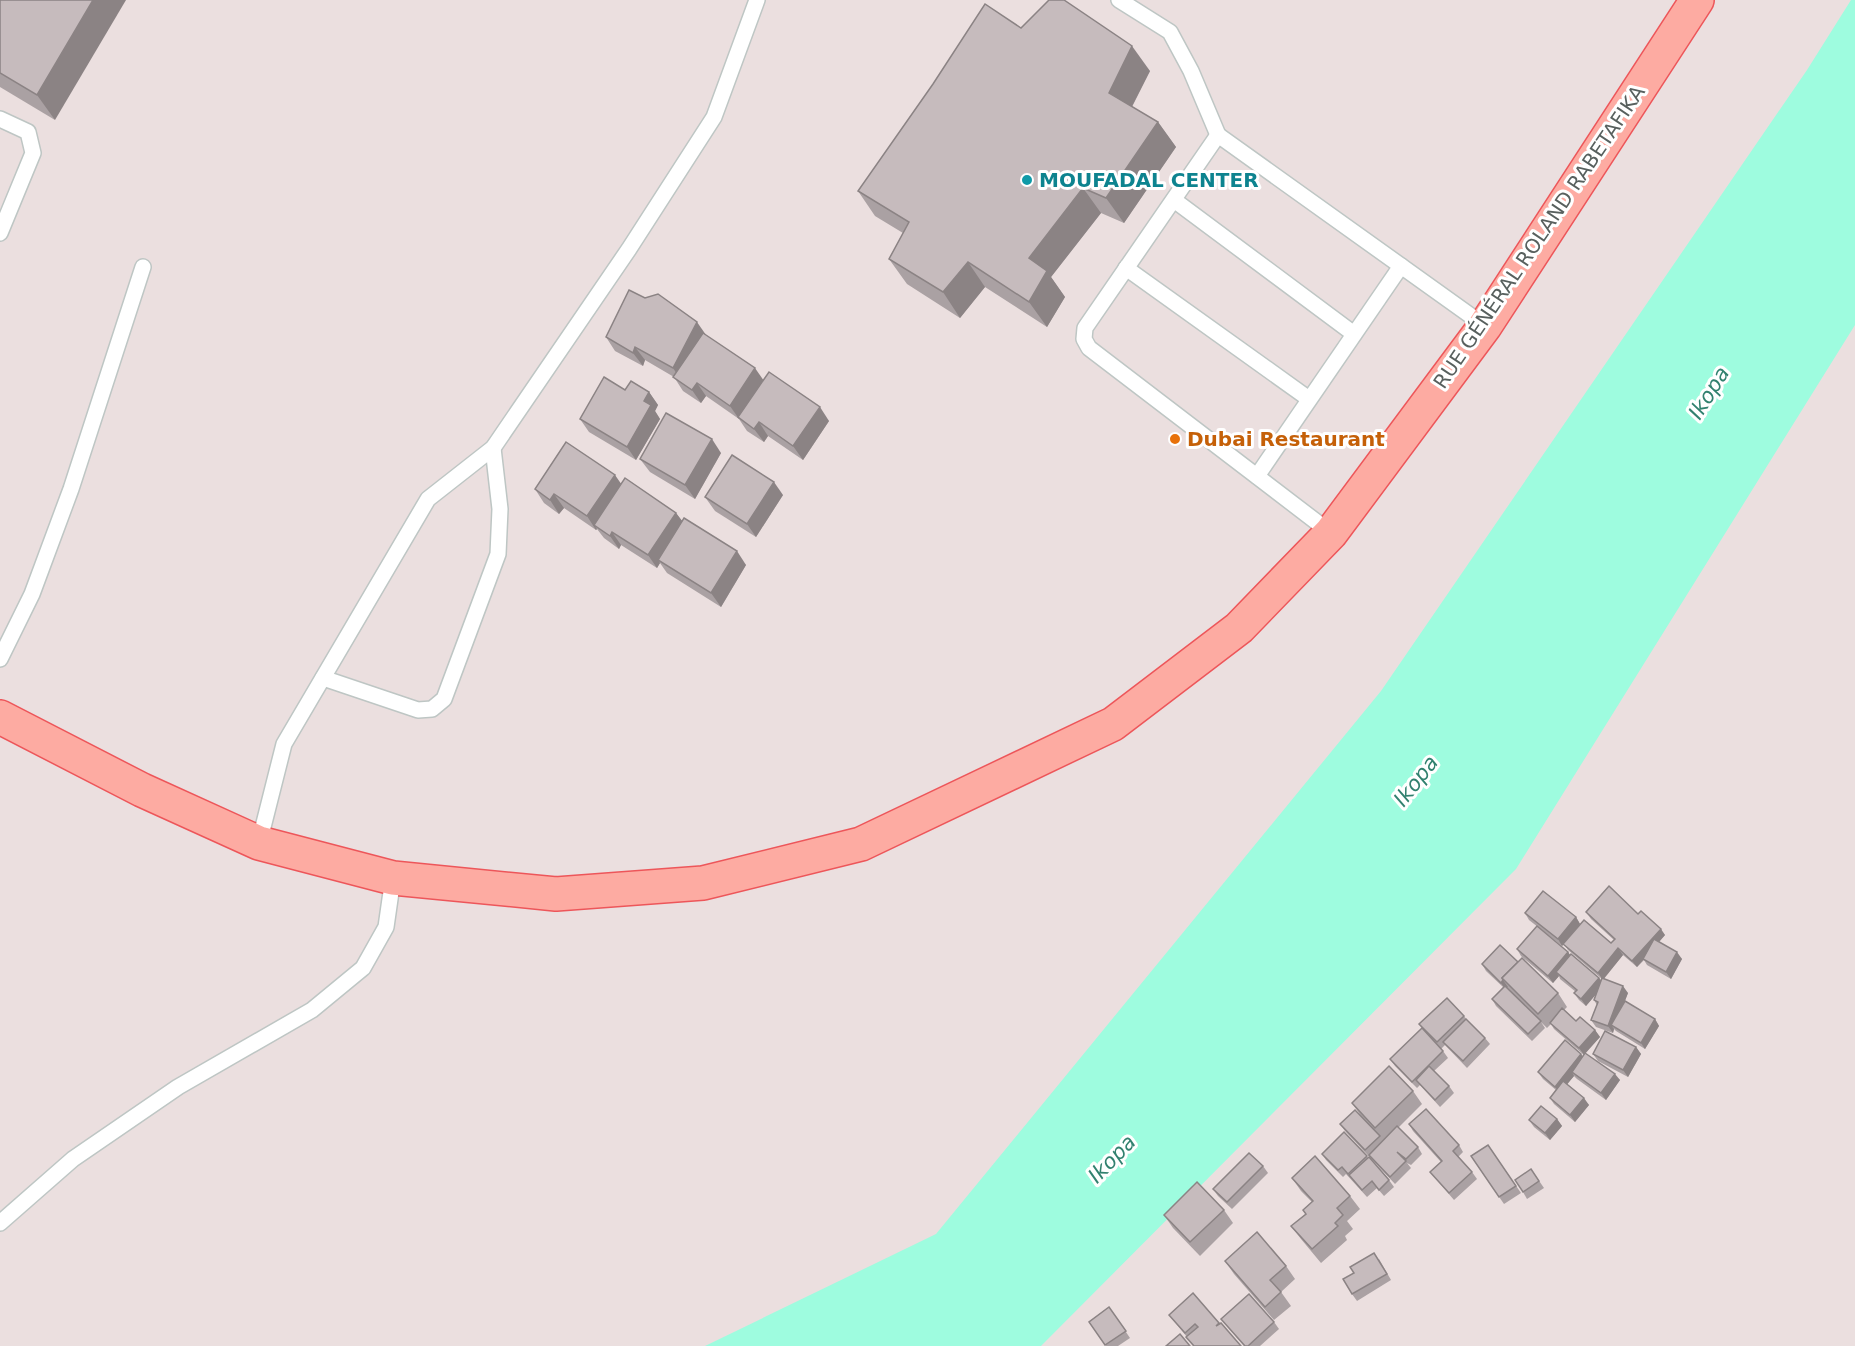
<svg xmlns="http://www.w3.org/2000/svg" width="1855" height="1346" font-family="'DejaVu Sans',sans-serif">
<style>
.water{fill:#9efcdf}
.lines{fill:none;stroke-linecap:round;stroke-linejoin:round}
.lane-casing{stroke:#bec6c4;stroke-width:18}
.primary-casing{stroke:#ed565a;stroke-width:36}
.lane{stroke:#fff;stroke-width:15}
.primary{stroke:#fdaba2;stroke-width:33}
.wall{fill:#aaa1a3}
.shaded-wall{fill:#8b8384}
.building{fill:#c6bbbd;stroke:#8b8384;stroke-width:1.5}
.culture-dot{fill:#0f9aa8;stroke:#fff;stroke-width:2}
.food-dot{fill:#e8710a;stroke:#fff;stroke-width:2}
.labels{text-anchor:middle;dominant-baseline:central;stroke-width:6;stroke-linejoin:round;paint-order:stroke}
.culture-label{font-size:20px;font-weight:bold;fill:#0d838f;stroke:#fff;text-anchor:start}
.street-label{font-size:20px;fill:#58605e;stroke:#fff}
.food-label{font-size:20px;font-weight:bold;fill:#c56008;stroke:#fff;text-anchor:start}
.water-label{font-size:21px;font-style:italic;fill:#31816f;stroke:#fff}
</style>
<rect width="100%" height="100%" fill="#ebdfdf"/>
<!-- water -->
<path class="water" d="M1851,0H1855V325L1516,869L1041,1346H705L936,1234L1381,691L1807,70Z"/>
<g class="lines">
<defs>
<g id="lane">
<path d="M1119,0L1170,32L1191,71L1218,135"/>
<path d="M0,119L28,132L33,153L0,233"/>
<path d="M1174,200L1354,334"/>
<path d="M1126,268L1309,399"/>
<path d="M1257,476L1401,266"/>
<path d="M1331,533L1089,348L1084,339L1085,328L1218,135L1485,326"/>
<path d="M0,659L32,594L71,489L143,267"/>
<path d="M323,678L418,710L432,709L444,699L498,554L500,509L493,448"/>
<path d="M259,843L284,744L428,499L493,448L629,249L714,117L757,0"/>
<path d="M0,1223L73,1159L178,1087L312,1010L363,968L386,927L393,878"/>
</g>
<path id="primary" d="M0,717L142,790L259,843L393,878L556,894L703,883L861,844L1113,724L1239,628L1331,533L1485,326L1697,0"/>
</defs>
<!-- lane casing -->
<use href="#lane" class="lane-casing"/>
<!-- primary casing -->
<use href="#primary" class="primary-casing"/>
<!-- lane -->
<use href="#lane" class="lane"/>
<!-- primary -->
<use href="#primary" class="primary"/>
</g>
<!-- wall -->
<g class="wall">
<path d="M0,0L55,120L0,87Z"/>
<path d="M1021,28L1150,71L1132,107L1158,122L1176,147L1124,223L1101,213L1051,277L1065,297L1047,327L985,287L960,318L907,284L889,259L903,233L875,216L858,191Z"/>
<path d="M706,335L763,380L829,421L803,460L768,436L764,442L747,431L739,419L706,396L701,403L683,391L674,377L645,360L643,366L615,351L606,337Z"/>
<path d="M625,390L649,392L658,405L655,411L660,419L636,460L589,432L580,419Z"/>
<path d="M721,453L695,499L650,472L640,459Z"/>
<path d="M621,483L676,513L682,521L746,565L721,607L667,573L660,563L657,568L621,545L619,549L604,538L597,529L596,530L564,508L559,514L544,503L535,489Z"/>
<path d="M783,495L756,537L715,511L705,497Z"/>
<path d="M1586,912L1638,914L1665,935L1659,942L1682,959L1671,979L1647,965L1644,960L1637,967L1623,955L1603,979L1628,993L1624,1003L1655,1019L1659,1026L1645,1049L1616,1031L1614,1029L1613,1033L1596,1027L1591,1020L1597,1005L1594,1000L1596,994L1586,1006L1579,1000L1574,993L1576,992L1560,979L1559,976L1553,983L1521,956L1517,949L1568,952L1570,955L1599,978L1601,980L1602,979L1568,950L1564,944L1562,946L1529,920L1525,913L1576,917L1580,924L1611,943L1614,940L1591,919Z"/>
<path d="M1518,962L1558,993L1567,1007L1564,1010L1576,1021L1595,1030L1600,1037L1585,1053L1620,1080L1606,1100L1577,1079L1574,1076L1567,1084L1589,1105L1575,1122L1554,1104L1550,1098L1556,1090L1543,1079L1538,1072L1583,1056L1584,1055L1554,1029L1551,1024L1547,1028L1541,1022L1545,1028L1532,1041L1496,1006L1492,999L1503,987L1486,971L1482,964Z"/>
<path d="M1464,1016L1467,1020L1485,1038L1490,1044L1467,1068L1445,1045L1441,1049L1424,1031L1419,1024Z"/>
<path d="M1636,1047L1641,1054L1628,1077L1598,1061L1593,1054Z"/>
<path d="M1443,1051L1448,1058L1434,1071L1449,1086L1454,1093L1440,1107L1420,1085L1417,1088L1395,1066L1390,1059Z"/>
<path d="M1413,1091L1422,1104L1398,1128L1418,1147L1422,1154L1411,1165L1407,1163L1411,1168L1395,1184L1345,1131L1340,1124L1361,1116L1352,1103Z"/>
<path d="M1557,1119L1562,1126L1550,1140L1534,1127L1529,1120Z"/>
<path d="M1409,1124L1459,1145L1463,1152L1458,1157L1472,1172L1477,1179L1454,1200L1430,1172L1441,1162L1413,1131Z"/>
<path d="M1344,1132L1389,1180L1394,1187L1384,1196L1377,1188L1367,1197L1346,1174L1343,1177L1326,1160L1322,1154Z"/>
<path d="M1488,1145L1521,1193L1504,1204L1471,1156Z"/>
<path d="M1263,1166L1268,1173L1232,1209L1218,1196L1213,1189Z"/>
<path d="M1531,1169L1544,1188L1527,1199L1523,1192Z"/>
<path d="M1292,1178L1350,1196L1360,1209L1347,1221L1353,1229L1345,1236L1347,1240L1321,1263L1301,1239L1291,1226L1306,1214L1303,1210L1312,1202L1301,1191Z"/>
<path d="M1224,1210L1233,1223L1200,1256L1173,1228L1164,1215Z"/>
<path d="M1379,1259L1391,1280L1357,1301L1352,1294Z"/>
<path d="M1225,1261L1286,1266L1295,1279L1281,1292L1291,1306L1274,1320L1234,1274Z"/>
<path d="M1193,1293L1220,1324L1241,1346H1193L1187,1337L1169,1315Z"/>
<path d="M1109,1307L1130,1338L1118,1346H1106L1089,1322Z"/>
<path d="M1221,1319L1274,1322L1279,1329L1260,1346H1244Z"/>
</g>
<!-- shaded-wall -->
<g class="shaded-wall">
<path d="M93,0H126L55,120L37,95Z"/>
<path d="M1132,46L1150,71L1126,118L1109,93Z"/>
<path d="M1158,122L1176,147L1124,223L1106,198Z"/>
<path d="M1083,188L1101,213L1051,277L1065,297L1047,327L1029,302V258Z"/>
<path d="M968,262L985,287L960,318L943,292Z"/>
<path d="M697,322L706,335L682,382L673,368Z"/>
<path d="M635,347L645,360L643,366L633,353Z"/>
<path d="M755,368L764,381L739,419L730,406Z"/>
<path d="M697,383L706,396L701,403L692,390Z"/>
<path d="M649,392L658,405L655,411L660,419L636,460L627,447L644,401Z"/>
<path d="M820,407L829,421L803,460L793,446Z"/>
<path d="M759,422L768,436L764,442L754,429Z"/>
<path d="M712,439L721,453L695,499L685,485Z"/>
<path d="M615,475L624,488L594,525L597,529L596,530L587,516Z"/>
<path d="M774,482L783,495L756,537L747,524Z"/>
<path d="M554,494L564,508L559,514L550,500Z"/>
<path d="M676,513L686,526L658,560L660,563L657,568L648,555Z"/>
<path d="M612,532L621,545L619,549L610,536Z"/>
<path d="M737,551L746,565L721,607L711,593Z"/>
<path d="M1576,917L1580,924L1562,946L1558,939Z"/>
<path d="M1661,929L1665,935L1637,967L1632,961Z"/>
<path d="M1618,948L1623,955L1603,980L1598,973Z"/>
<path d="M1568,952L1573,959L1556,972L1559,976L1553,983L1548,976Z"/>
<path d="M1677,952L1682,959L1671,979L1666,972Z"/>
<path d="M1599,978L1604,985L1586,1006L1581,999Z"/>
<path d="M1503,980L1508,987L1505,989L1501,983Z"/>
<path d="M1623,986L1628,993L1615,1027L1611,1025L1614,1029L1613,1033L1608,1026Z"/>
<path d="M1655,1019L1659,1026L1645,1049L1641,1043Z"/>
<path d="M1595,1030L1600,1037L1584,1055L1579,1048Z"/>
<path d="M1636,1047L1641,1054L1628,1077L1623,1070Z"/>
<path d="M1581,1054L1586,1061L1572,1072L1574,1076L1560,1093L1555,1087Z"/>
<path d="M1615,1074L1620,1080L1606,1100L1601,1093Z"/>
<path d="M1584,1098L1589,1105L1575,1122L1570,1115Z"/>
<path d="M1557,1119L1562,1126L1550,1140L1545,1133Z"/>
</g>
<!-- building -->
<g class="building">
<path d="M0,0H93L37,95L0,73Z"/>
<path d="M1049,0H1064L1132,46L1109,93L1158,122L1106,198L1083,188L1029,258L1047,271L1029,302L968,262L943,292L889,259L909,222L858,191L933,84L985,4L1021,28Z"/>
<path d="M629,290L645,298L658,294L697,322L673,368L635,347L633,353L606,337Z"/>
<path d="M703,333L755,368L730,406L697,383L692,390L673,377Z"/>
<path d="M769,372L820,407L793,446L759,422L754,429L738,417Z"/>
<path d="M604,377L625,390L631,381L649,392L644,401L651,405L627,447L580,419Z"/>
<path d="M666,413L712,439L685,485L640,459Z"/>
<path d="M566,442L615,475L587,516L554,494L550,500L535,489Z"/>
<path d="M732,455L774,482L747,524L705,497Z"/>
<path d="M625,478L676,513L648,555L612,532L610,536L594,525Z"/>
<path d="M684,518L737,551L711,593L658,560Z"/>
<path d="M1609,886L1638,914L1641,911L1661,929L1632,961L1618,948L1598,973L1563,944L1584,920L1611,943L1615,939L1586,912Z"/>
<path d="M1543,891L1576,917L1558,939L1525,913Z"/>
<path d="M1537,926L1568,952L1548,976L1517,949Z"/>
<path d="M1654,939L1677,952L1666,972L1643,959Z"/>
<path d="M1500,945L1518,962L1502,978L1503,980L1501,983L1482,964Z"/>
<path d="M1571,954L1599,978L1581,999L1574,993L1577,990L1556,972Z"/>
<path d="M1522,958L1558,993L1538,1014L1502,978Z"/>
<path d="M1602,978L1623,986L1608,1026L1591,1020L1598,1002L1594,1000Z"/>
<path d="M1505,986L1541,1021L1528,1034L1492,999Z"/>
<path d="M1447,998L1464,1016L1437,1042L1419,1024Z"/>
<path d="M1625,1001L1655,1019L1641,1043L1611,1025Z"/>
<path d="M1562,1008L1576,1021L1580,1017L1595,1030L1579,1048L1550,1023Z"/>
<path d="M1466,1019L1485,1038L1463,1061L1443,1042Z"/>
<path d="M1422,1028L1443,1051L1412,1082L1390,1059Z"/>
<path d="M1605,1031L1636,1047L1623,1070L1593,1054Z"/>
<path d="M1565,1040L1581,1054L1555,1087L1538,1072Z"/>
<path d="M1585,1053L1615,1074L1601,1093L1572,1072Z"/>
<path d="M1389,1066L1413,1091L1375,1128L1352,1103Z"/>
<path d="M1429,1066L1449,1086L1435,1100L1416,1080Z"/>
<path d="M1563,1081L1584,1098L1570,1115L1550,1098Z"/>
<path d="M1541,1106L1557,1119L1545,1133L1529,1120Z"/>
<path d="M1426,1109L1459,1145L1453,1151L1472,1172L1449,1193L1430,1172L1442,1161L1409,1124Z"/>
<path d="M1355,1110L1380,1136L1365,1150L1340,1124Z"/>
<path d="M1397,1126L1418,1147L1406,1159L1397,1152L1406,1161L1390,1177L1369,1155Z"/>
<path d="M1344,1132L1367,1156L1348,1174L1342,1167L1338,1170L1322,1154Z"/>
<path d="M1488,1145L1516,1186L1499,1197L1471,1156Z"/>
<path d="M1249,1153L1263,1166L1227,1202L1213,1189Z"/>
<path d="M1315,1156L1350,1196L1337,1208L1343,1215L1335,1223L1338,1226L1312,1249L1291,1226L1306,1214L1303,1210L1313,1201L1292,1178Z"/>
<path d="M1369,1157L1389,1180L1379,1190L1372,1181L1362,1190L1349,1175Z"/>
<path d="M1531,1169L1539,1181L1523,1192L1515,1180Z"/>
<path d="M1197,1182L1224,1210L1190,1242L1164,1215Z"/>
<path d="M1257,1232L1286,1266L1270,1280L1281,1292L1265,1307L1225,1261Z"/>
<path d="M1374,1253L1387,1274L1352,1294L1343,1279L1354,1273L1350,1267Z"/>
<path d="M1193,1293L1219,1323L1216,1326L1221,1323L1241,1346H1194L1186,1337L1198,1327L1195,1324L1185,1333L1169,1315Z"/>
<path d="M1249,1294L1274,1322L1248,1346H1245L1221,1319Z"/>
<path d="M1109,1307L1126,1331L1105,1345L1089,1322Z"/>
<path d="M1180,1334L1190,1346H1166Z"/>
</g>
<!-- markers -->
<circle class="culture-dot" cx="1027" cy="180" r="6"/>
<circle class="food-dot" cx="1175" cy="439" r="6"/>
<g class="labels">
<!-- culture labels -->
<g class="culture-label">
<text x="1039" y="180">MOUFADAL CENTER</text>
</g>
<!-- street labels -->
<g class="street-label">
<text transform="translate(1539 237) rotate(-56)">RUE GÉNÉRAL ROLAND RABETAFIKA</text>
</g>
<!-- food labels -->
<g class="food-label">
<text x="1187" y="439">Dubai Restaurant</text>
</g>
<!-- water labels -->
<g class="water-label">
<text transform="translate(1709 393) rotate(-58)">Ikopa</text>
<text transform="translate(1416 781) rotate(-52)">Ikopa</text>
<text transform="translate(1112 1159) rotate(-46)">Ikopa</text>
</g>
</g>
</svg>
